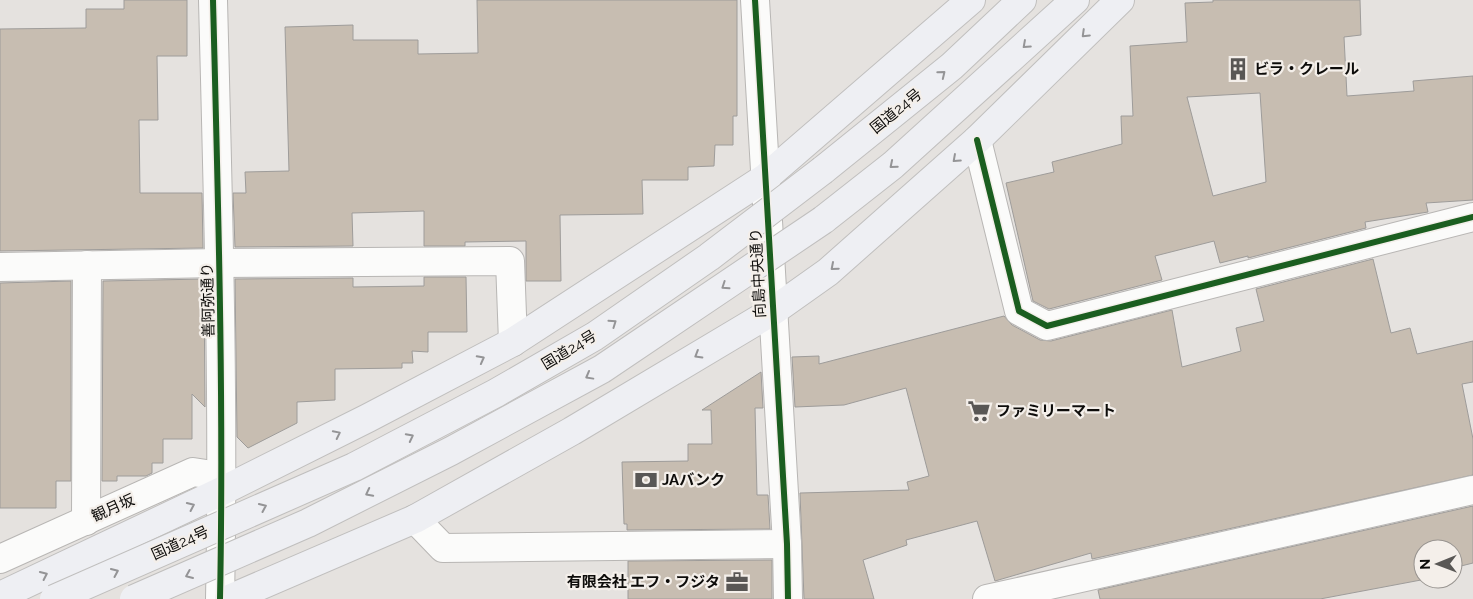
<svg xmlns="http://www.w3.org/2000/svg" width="1473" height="599" font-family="Raleway,'Noto Sans JP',sans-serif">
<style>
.building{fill:#c7bdb1;stroke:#9e9c9a;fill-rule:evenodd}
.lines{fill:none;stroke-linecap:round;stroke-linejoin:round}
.minor-casing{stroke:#b8b6b4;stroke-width:30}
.highway-casing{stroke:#c0bfbe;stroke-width:30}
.minor{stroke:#fbfbfa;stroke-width:28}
.highway{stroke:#eeeff3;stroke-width:28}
.highway-bridge-casing{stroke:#c0bfbe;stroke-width:30;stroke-linecap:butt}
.highway-bridge{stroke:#eeeff3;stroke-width:28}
.cycleway-casing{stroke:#f4efea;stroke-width:9}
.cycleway{stroke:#1b5e20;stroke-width:6}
.oneway{stroke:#949496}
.labels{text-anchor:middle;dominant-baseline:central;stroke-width:4.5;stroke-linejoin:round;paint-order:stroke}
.poi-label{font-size:15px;font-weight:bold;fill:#0d0c0a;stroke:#f4efea;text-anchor:start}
.street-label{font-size:15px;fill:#0d0c0a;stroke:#f4efea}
</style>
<rect width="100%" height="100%" fill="#e5e2df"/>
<!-- building -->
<g class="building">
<path d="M124,0H187V56H157L158,120H139L140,193H202L203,248L0,251V29L86,28V9H124Z"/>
<path d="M477,0H737V116H733V145H715L714,166L688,167V180H642L643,214L560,215L561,281H526V241L465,242V246H424V211L352,213L353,246L235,247L233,193H246L245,172L289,171L285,27L353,25V40H418V54L478,53Z"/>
<path d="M1213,0H1360L1361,35L1344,37L1347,96L1414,91L1413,81L1473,76V200L1426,203L1428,212L1365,222L1366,228L1248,258V256L1220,263L1214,241L1155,256L1162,280L1049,309L1033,301L1006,183L1054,172L1052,162L1122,144L1121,116H1133L1130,46L1187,42L1185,3L1213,2ZM1260,93L1266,182L1213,196L1187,97Z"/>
<path d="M1373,259L1391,333L1410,328L1417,354L1473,341V382L1462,384L1473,439V475L1092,559L1091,553L995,581L977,521L906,540L907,545L863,560L874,599H804L800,493L909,490L907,482L929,476L906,388L844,405L795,407L792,357L819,356V364L1004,316L1012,325L1040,340L1051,341L1172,310L1182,367L1241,351L1236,328L1264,321L1256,289Z"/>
<path d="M424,277H466L467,332H428V352L412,351L413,363H402V368L335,369V400L297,402V423L248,448L237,437L235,279L353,278V287L424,286Z"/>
<path d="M204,279L205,407L192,394V439H163V463H152V473L146,476H117V481H102L103,281Z"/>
<path d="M71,281V481H56V508H0V283Z"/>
<path d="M761,372L763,408H755L757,495H768L770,529L627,530V524H624L622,462L688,461V444H712L711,410H702Z"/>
<path d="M1473,506V563L1453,568V549H1423V574L1420,575L1421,580L1320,599H1100L1098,590Z"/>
<path d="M772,560V599H628V561Z"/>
</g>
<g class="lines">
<defs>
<g id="minor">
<path d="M213,0C218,200 224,399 220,599"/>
<path d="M755,0L787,544L788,599"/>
<path d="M977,140L1019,311L1047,326L1473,217"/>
<path d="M0,267L220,263L510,261L513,342"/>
<path d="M415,519L443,548L787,544"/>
<path d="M86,521L87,265"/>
<path d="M0,559L193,472L206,474L222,491"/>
<path d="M987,599L1473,490"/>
</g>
<g id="highway">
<path d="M823,170L952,66L1022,0"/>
<path d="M823,220L893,165L1075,0"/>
<path d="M0,596L222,491L368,418L513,342L765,178L971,0"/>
<path d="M229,599L415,519L572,431L773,311L828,272L977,140L1120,0"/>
</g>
</defs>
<!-- minor casing -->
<use href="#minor" class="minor-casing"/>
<!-- highway casing -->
<use href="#highway" class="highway-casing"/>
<!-- minor -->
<use href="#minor" class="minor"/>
<!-- highway -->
<use href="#highway" class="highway"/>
<defs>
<g id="highway-bridge">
<path d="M54,599L354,467L496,393L595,336L709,257L823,170"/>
<path d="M134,599L308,523L451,451L602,369L823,220"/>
</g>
</defs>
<!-- highway-bridge casing -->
<use href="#highway-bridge" class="highway-bridge-casing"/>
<!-- highway-bridge -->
<use href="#highway-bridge" class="highway-bridge"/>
<defs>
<g id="cycleway">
<path d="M213,0C218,200 224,399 220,599"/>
<path d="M755,0L787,544L788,599"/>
<path d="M977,140L1019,311L1047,326L1473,217"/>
</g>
</defs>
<!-- cycleway casing -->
<use href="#cycleway" class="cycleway-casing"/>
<!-- cycleway -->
<use href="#cycleway" class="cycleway"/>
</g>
<!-- one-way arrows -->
<defs><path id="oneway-chevron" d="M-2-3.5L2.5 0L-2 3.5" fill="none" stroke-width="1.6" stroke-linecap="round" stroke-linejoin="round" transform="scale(1.25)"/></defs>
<g class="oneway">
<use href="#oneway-chevron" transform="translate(1085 34) rotate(136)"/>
<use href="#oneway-chevron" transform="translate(1026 45) rotate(138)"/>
<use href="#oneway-chevron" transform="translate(942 74) rotate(-39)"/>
<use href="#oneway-chevron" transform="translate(956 159) rotate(138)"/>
<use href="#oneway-chevron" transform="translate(893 165) rotate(140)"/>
<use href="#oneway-chevron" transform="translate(834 267) rotate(139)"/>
<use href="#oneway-chevron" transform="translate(725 286) rotate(146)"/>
<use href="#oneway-chevron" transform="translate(613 323) rotate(-35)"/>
<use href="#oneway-chevron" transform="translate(698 355) rotate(149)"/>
<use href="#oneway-chevron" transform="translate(481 359) rotate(-28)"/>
<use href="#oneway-chevron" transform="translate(589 376) rotate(151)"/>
<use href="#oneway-chevron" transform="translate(337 434) rotate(-26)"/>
<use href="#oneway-chevron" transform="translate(410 437) rotate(-27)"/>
<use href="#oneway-chevron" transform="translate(369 493) rotate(153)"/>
<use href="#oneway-chevron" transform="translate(191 506) rotate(-25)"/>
<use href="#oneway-chevron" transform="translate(263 507) rotate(-24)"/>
<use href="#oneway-chevron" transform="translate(115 572) rotate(-24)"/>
<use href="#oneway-chevron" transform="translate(44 575) rotate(-25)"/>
<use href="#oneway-chevron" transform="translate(189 575) rotate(157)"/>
</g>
<!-- icons -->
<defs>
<symbol id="building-bare" viewBox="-9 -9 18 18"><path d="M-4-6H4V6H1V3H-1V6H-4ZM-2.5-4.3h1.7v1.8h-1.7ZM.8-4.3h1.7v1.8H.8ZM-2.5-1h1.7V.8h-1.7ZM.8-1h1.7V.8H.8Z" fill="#595755" stroke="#f4efea" stroke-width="2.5" paint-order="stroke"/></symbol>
<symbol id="supermarket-bare" viewBox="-9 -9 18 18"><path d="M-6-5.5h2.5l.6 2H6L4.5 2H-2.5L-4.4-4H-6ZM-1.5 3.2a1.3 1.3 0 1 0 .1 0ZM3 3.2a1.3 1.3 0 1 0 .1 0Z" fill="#595755" stroke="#f4efea" stroke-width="2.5" paint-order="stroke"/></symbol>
<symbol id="bank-bare" viewBox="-9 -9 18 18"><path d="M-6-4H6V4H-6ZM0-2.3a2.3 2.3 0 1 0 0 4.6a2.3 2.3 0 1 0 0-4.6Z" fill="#595755" stroke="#f4efea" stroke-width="2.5" paint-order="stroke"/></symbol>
<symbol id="office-bare" viewBox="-9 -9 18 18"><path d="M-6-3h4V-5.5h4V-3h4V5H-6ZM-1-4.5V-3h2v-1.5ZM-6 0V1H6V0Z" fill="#595755" stroke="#f4efea" stroke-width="2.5" paint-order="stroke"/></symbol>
</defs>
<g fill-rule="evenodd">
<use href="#building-bare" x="1222" y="53" width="32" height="32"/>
<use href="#supermarket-bare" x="963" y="395" width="32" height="32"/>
<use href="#bank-bare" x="630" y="464" width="32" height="32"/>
<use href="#office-bare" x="721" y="566" width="32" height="32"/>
</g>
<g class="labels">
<!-- poi labels -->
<g class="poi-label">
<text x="1254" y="69">ビラ・クレール</text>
<text x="996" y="411">ファミリーマート</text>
<text x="662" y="480">JAバンク</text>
<text x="720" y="582" text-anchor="end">有限会社 エフ・フジタ</text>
</g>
<!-- street labels -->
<g class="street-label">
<text transform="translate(896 111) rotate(-39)">国道24号</text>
<text transform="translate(758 273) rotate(-93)">向島中央通り</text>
<text transform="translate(208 300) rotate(-91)">善阿弥通り</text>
<text transform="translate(569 350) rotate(-31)">国道24号</text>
<text transform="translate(113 508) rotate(-24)">観月坂</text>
<text transform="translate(180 543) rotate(-24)">国道24号</text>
</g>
</g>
<!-- north arrow -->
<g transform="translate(1438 564) rotate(269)"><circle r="24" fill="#f4efea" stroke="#989490"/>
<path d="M0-4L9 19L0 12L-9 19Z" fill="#595755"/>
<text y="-8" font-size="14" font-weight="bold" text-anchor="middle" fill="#0d0c0a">N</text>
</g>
</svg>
